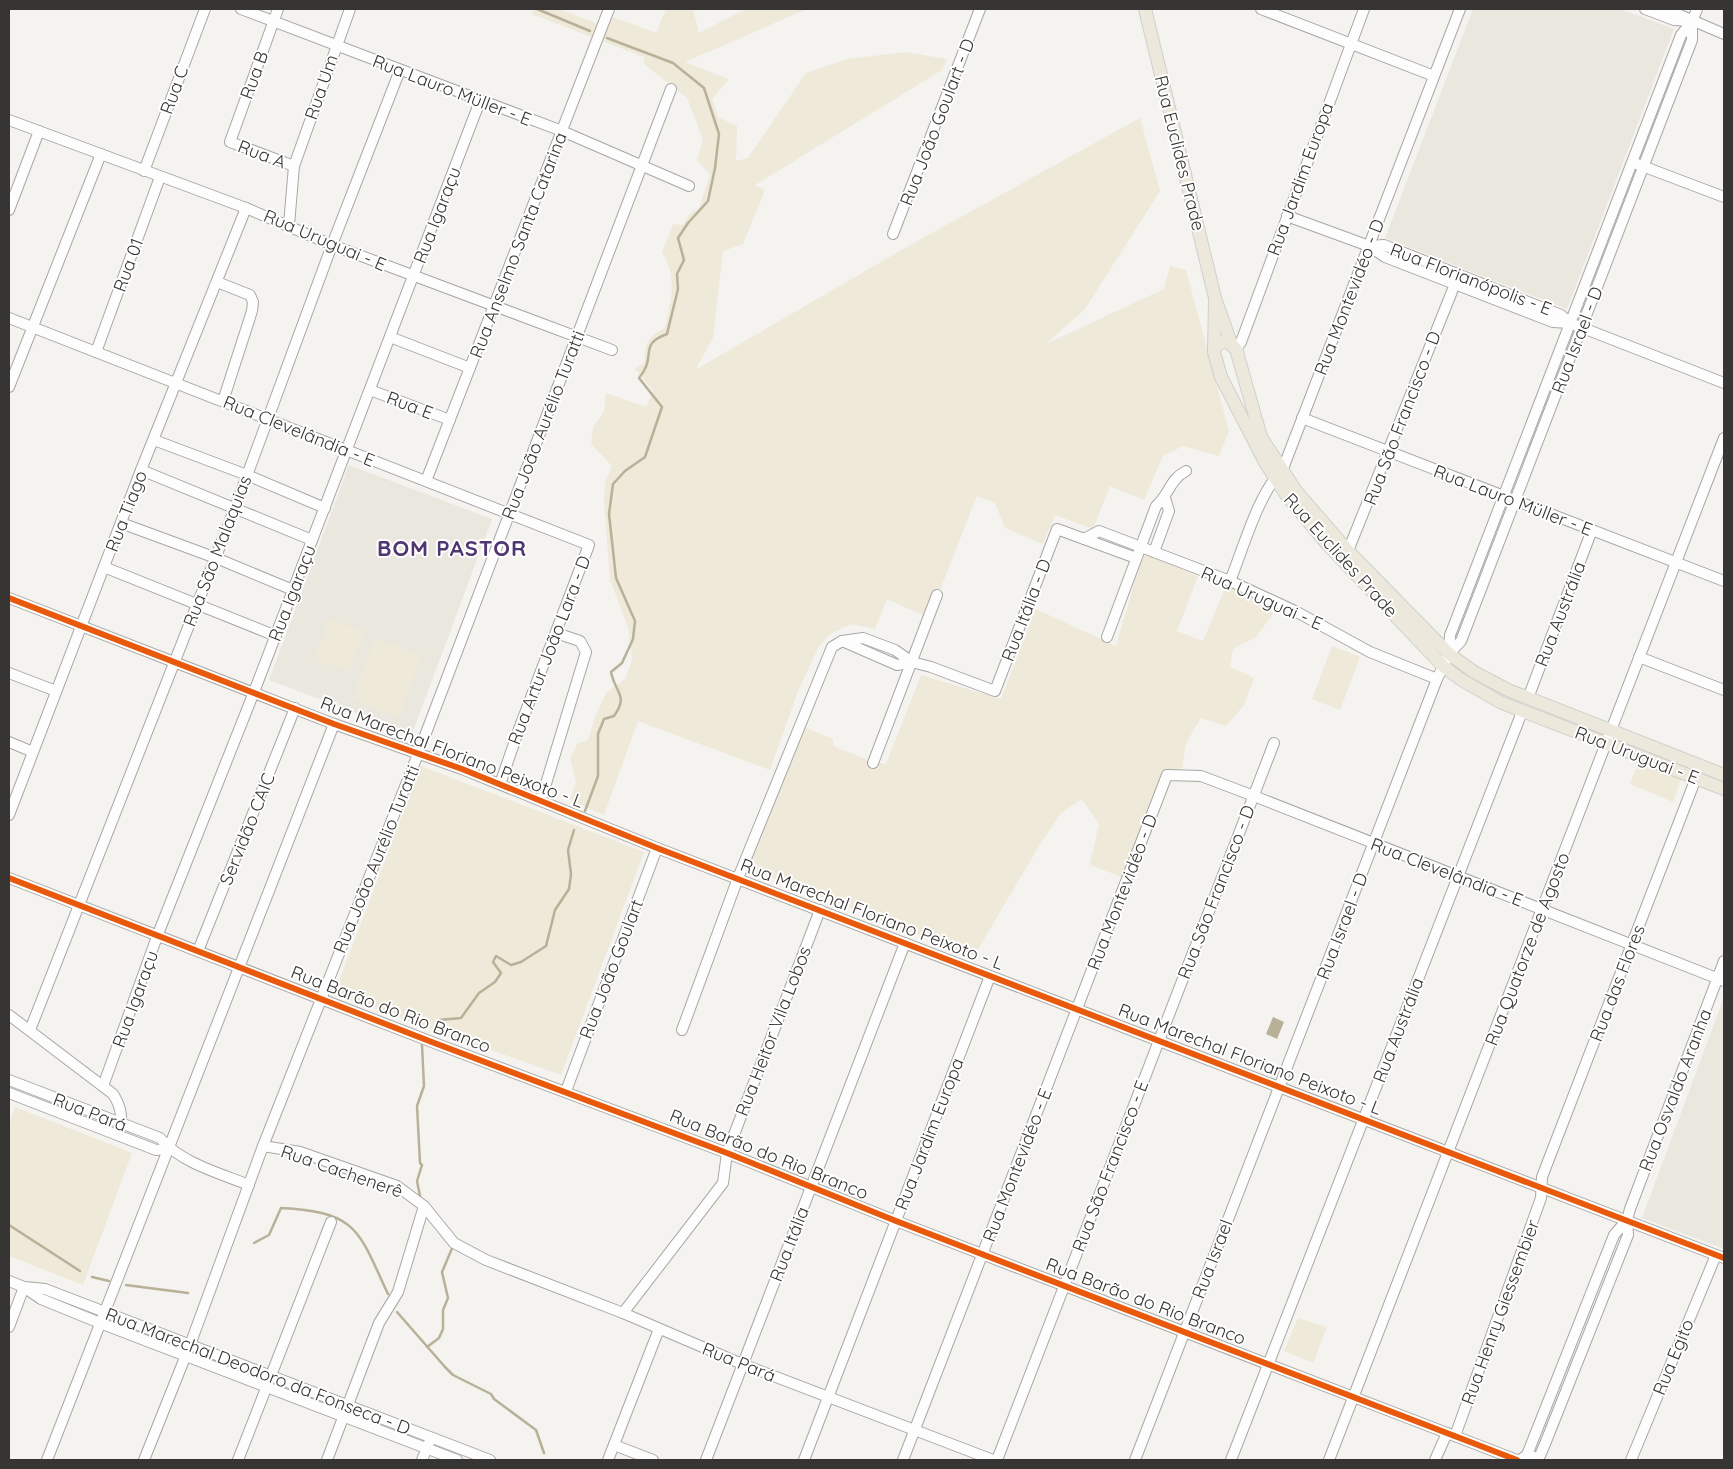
<svg xmlns="http://www.w3.org/2000/svg" width="1733" height="1469" font-family="Quicksand,sans-serif">
<style>
.built{fill:#eae7de}
.green{fill:#eee9d9}
.water{fill:#b9b098}
.lines{fill:none;stroke-linecap:round;stroke-linejoin:round}
.stream{stroke:#b9b098;stroke-width:2.5}
.minor-casing{stroke:#a8a7a4;stroke-width:12}
.major-casing{stroke:#cfcfcd;stroke-width:14}
.minor{stroke:#fdfdfd;stroke-width:10}
.major{stroke:#ece9dc;stroke-width:12}
.cycleway-casing{stroke:#fff;stroke-width:9}
.cycleway{stroke:#e8590c;stroke-width:6}
.labels{text-anchor:middle;dominant-baseline:central;stroke-width:4;stroke-linejoin:round;paint-order:stroke}
.street-label{font-size:18px;fill:#363533;stroke:#fff}
.district-label{font-size:22px;font-weight:bold;letter-spacing:1px;fill:#503772;stroke:#fff}
</style>
<rect width="100%" height="100%" fill="#f4f3f0"/>
<!-- built -->
<g class="built">
<path d="M1473,9H1621L1674,29L1567,309L1385,238Z"/>
<path d="M349,465L492,519L412,734L269,680Z"/>
<path d="M1724,997V1249L1642,1218Z"/>
</g>
<!-- green -->
<g class="green">
<path d="M534,9H559L608,28L613,17L656,33L666,9H693L699,33L746,9H807L685,62L729,79L712,99L718,117L737,126L736,161L748,158L806,73L848,59L906,52L947,59L942,70L755,185L765,190L743,244L723,251L713,338L695,370L905,248L1140,118L1160,191L1085,309L1046,344L1164,289L1170,266L1186,270L1229,431L1219,456L1183,446L1163,456L1144,500L1110,486L1093,529L1055,515L1043,544L1005,528L995,503L977,496L929,618L887,599L875,629L851,624L830,634L819,646L798,691L770,770L638,721L604,815L570,800L576,782L570,758L578,743L588,740L595,717L606,693L626,678L632,660L628,628L610,579L604,501L605,483L612,466L591,444L593,427L604,412L606,393L646,407L653,391L635,369L644,363C646,343 646,338 665,328C671,303 678,275 662,253L673,224L683,225L690,214L699,208L710,175L697,160L703,139L687,98L644,64V57L532,14Z"/>
<path d="M1143,553L1198,576L1177,631L1203,641L1226,586L1256,598L1273,614L1256,637L1233,649L1230,667L1254,678L1244,705L1226,726L1201,718L1186,743L1182,768L1162,771L1122,877L1090,865L1099,824L1082,799L1061,813L1039,846L974,956L747,868L804,727L833,739V746L868,760L886,764L921,675L1001,699L1036,609L1116,646Z"/>
<path d="M329,619L364,632L349,672L314,659Z"/>
<path d="M375,638L422,655L399,718L352,700Z"/>
<path d="M1332,646L1360,657L1340,710L1312,699Z"/>
<path d="M1639,762L1681,779L1673,802L1630,784Z"/>
<path d="M421,766L644,852L561,1075L334,994Z"/>
<path d="M15,1107L132,1153L83,1285L9,1256V1124Z"/>
<path d="M1298,1318L1327,1327L1313,1363L1284,1351Z"/>
</g>
<!-- water -->
<path class="water" d="M1273,1017L1284,1022L1277,1039L1266,1034Z"/>
<g class="lines">
<!-- stream -->
<g class="stream">
<path d="M537,9L590,31"/>
<path d="M585,811L598,776V734L604,719L614,716C629,695 615,693 611,672L622,663L633,639L635,621L616,578L609,514L613,484L625,471L645,457L662,407L639,378C658,356 637,345 667,334L678,289L677,274L684,260L678,238L688,223L708,201L715,168L719,134L704,88L673,63L607,38"/>
<path d="M435,1027L439,1020L461,1018L479,993L495,982L501,973L493,962L496,956L511,965L521,962L546,946L555,910L569,889L571,874L568,850L574,830"/>
<path d="M420,1196L417,1181L422,1165L420,1163L417,1106L424,1086L422,1045"/>
<path d="M9,1225L80,1271"/>
<path d="M254,1243L269,1235L281,1208C358,1212 358,1230 388,1294"/>
<path d="M92,1277L109,1281"/>
<path d="M126,1285L188,1293"/>
<path d="M397,1312L445,1367L453,1375L491,1394L494,1399L536,1430L544,1453"/>
<path d="M427,1347L439,1338L443,1329V1310L448,1298L442,1272L453,1246"/>
</g>
<defs>
<g id="minor">
<path d="M241,9L562,131L689,186"/>
<path d="M278,9L230,142L294,166L289,225"/>
<path d="M1261,9L1434,76"/>
<path d="M1645,9L1674,20L1689,21"/>
<path d="M1666,9L1724,34"/>
<path d="M9,120L246,208L332,245L612,350"/>
<path d="M1637,164L1724,197"/>
<path d="M294,166L350,9"/>
<path d="M144,171L205,9"/>
<path d="M9,210L39,131"/>
<path d="M1287,216L1369,246L1385,257L1553,322L1570,323L1724,383"/>
<path d="M893,234L980,9"/>
<path d="M1369,246L1384,245L1561,315L1570,323"/>
<path d="M217,282L250,295L253,302L252,311L223,401"/>
<path d="M9,318L589,545L519,729L500,784"/>
<path d="M390,337L470,368"/>
<path d="M1236,349L1241,342L1364,9"/>
<path d="M96,352L160,177"/>
<path d="M9,387L101,154"/>
<path d="M370,390L450,420"/>
<path d="M1302,418L1724,581"/>
<path d="M154,440L247,475L325,508"/>
<path d="M141,470L312,540"/>
<path d="M426,481L609,9"/>
<path d="M121,523L216,558L293,590"/>
<path d="M1084,539L1099,531L1230,581L1295,611L1370,652L1437,679"/>
<path d="M1154,552L1169,511L1165,498"/>
<path d="M1346,556L1459,274"/>
<path d="M104,567L276,636"/>
<path d="M1230,581C1242,552 1259,491 1282,471L1460,9"/>
<path d="M9,598L334,724L462,769L657,848L1724,1258"/>
<path d="M1107,637L1156,506C1169,495 1170,479 1186,471"/>
<path d="M842,641L897,665L912,662"/>
<path d="M1449,654L1450,635L1454,625L1681,35L1692,22L1697,9"/>
<path d="M1639,657L1724,690"/>
<path d="M9,673L56,691"/>
<path d="M1528,698L1592,530"/>
<path d="M9,742L33,752"/>
<path d="M873,763L937,595"/>
<path d="M541,800L586,652L580,641L556,633"/>
<path d="M9,815L141,470L246,208"/>
<path d="M9,878L437,1044L727,1153L896,1221L1517,1460"/>
<path d="M198,951L295,708"/>
<path d="M9,1015L113,1094C122,1108 123,1119 118,1135"/>
<path d="M30,1030L235,508L332,245L400,70"/>
<path d="M682,1030L738,878L832,647L842,641L863,638L895,650L912,662L931,667L995,691L1057,529L1136,558"/>
<path d="M9,1080L160,1138C181,1163 219,1173 249,1185"/>
<path d="M103,1086L158,934L254,692L480,101"/>
<path d="M566,1091L657,848"/>
<path d="M9,1093L156,1150L168,1149"/>
<path d="M263,1146L300,1152L397,1186L424,1206L454,1243L486,1260L623,1313L742,1364L993,1460"/>
<path d="M9,1281L24,1287L45,1289L490,1460"/>
<path d="M25,1288L41,1299L100,1323L457,1460"/>
<path d="M623,1313L723,1183L727,1153L820,910"/>
<path d="M9,1327L24,1287"/>
<path d="M1455,1436L1541,1198L1542,1177L1696,778"/>
<path d="M614,1445L653,1460"/>
<path d="M1527,1455L1614,1235L1627,1220"/>
<path d="M47,1460L334,724"/>
<path d="M144,1460L190,1345L263,1146L418,754L671,89"/>
<path d="M238,1460L331,1222"/>
<path d="M327,1460L379,1323L398,1292L424,1206"/>
<path d="M422,1460L429,1443"/>
<path d="M608,1460L659,1329"/>
<path d="M706,1460L905,943"/>
<path d="M804,1460L990,976"/>
<path d="M903,1460L1167,775L1201,776L1254,796L1724,981"/>
<path d="M997,1460L1274,743"/>
<path d="M1135,1460L1437,679L1449,654L1461,641L1692,40V22"/>
<path d="M1231,1460L1522,712"/>
<path d="M1329,1460L1724,438"/>
<path d="M1435,1460L1447,1433"/>
<path d="M1520,1460L1527,1455L1535,1457L1538,1460L1545,1444L1628,1235L1627,1220L1630,1209L1724,961"/>
<path d="M1631,1460L1716,1255"/>
</g>
<g id="major">
<path d="M1145,9L1215,298L1232,346"/>
<path d="M1215,298L1214,352L1221,377L1266,464L1287,496L1327,544L1443,666L1460,679L1502,703L1724,789"/>
<path d="M1214,347L1226,340L1236,349L1261,437L1296,491L1349,552L1449,654L1474,672L1508,690L1724,775"/>
</g>
</defs>
<!-- minor casing -->
<use href="#minor" class="minor-casing"/>
<!-- major casing -->
<use href="#major" class="major-casing"/>
<!-- minor -->
<use href="#minor" class="minor"/>
<!-- major -->
<use href="#major" class="major"/>
<defs>
<g id="cycleway">
<path d="M9,598L334,724L462,769L657,848L1724,1258"/>
<path d="M9,878L437,1044L727,1153L896,1221L1517,1460"/>
</g>
</defs>
<!-- cycleway casing -->
<use href="#cycleway" class="cycleway-casing"/>
<!-- cycleway -->
<use href="#cycleway" class="cycleway"/>
</g>
<g class="labels">
<!-- street labels -->
<g class="street-label">
<text transform="translate(254 75) rotate(-70)">Rua B</text>
<text transform="translate(321 87) rotate(-71)">Rua Um</text>
<text transform="translate(174 90) rotate(-70)">Rua C</text>
<text transform="translate(452 90) rotate(21)">Rua Lauro Müller - E</text>
<text transform="translate(937 122) rotate(-69)">Rua João Goulart - D</text>
<text transform="translate(1180 153) rotate(76)">Rua Euclides Prade</text>
<text transform="translate(262 154) rotate(21)">Rua A</text>
<text transform="translate(1300 179) rotate(-70)">Rua Jardim Europa</text>
<text transform="translate(437 215) rotate(-69)">Rua Igaraçu</text>
<text transform="translate(325 240) rotate(23)">Rua Uruguai - E</text>
<text transform="translate(518 245) rotate(-69)">Rua Anselmo Santa Catarina</text>
<text transform="translate(128 265) rotate(-70)">Rua 01</text>
<text transform="translate(1471 279) rotate(21)">Rua Florianópolis - E</text>
<text transform="translate(1349 297) rotate(-69)">Rua Montevidéo - D</text>
<text transform="translate(1577 340) rotate(-69)">Rua Israel - D</text>
<text transform="translate(410 405) rotate(21)">Rua E</text>
<text transform="translate(1402 418) rotate(-69)">Rua São Francisco - D</text>
<text transform="translate(543 425) rotate(-69)">Rua João Aurélio Turatti</text>
<text transform="translate(299 431) rotate(22)">Rua Clevelândia - E</text>
<text transform="translate(1513 500) rotate(21)">Rua Lauro Müller - E</text>
<text transform="translate(126 511) rotate(-69)">Rua Tiago</text>
<text transform="translate(217 551) rotate(-69)">Rua São Malaquias</text>
<text transform="translate(1341 555) rotate(48)">Rua Euclides Prade</text>
<text transform="translate(292 593) rotate(-69)">Rua Igaraçu</text>
<text transform="translate(1262 598) rotate(24)">Rua Uruguai - E</text>
<text transform="translate(1026 610) rotate(-69)">Rua Itália - D</text>
<text transform="translate(1560 614) rotate(-69)">Rua Austrália</text>
<text transform="translate(549 650) rotate(-69)">Rua Artur João Lara - D</text>
<text transform="translate(452 752) rotate(21)">Rua Marechal Floriano Peixoto - L</text>
<text transform="translate(1637 755) rotate(21)">Rua Uruguai - E</text>
<text transform="translate(247 829) rotate(-68)">Servidão CAIC</text>
<text transform="translate(376 859) rotate(-68)">Rua João Aurélio Turatti</text>
<text transform="translate(1447 872) rotate(21)">Rua Clevelândia - E</text>
<text transform="translate(1122 892) rotate(-69)">Rua Montevidéo - D</text>
<text transform="translate(1216 892) rotate(-69)">Rua São Francisco - D</text>
<text transform="translate(872 914) rotate(21)">Rua Marechal Floriano Peixoto - L</text>
<text transform="translate(1342 926) rotate(-69)">Rua Israel - D</text>
<text transform="translate(1527 949) rotate(-69)">Rua Quatorze de Agosto</text>
<text transform="translate(611 969) rotate(-69)">Rua João Goulart</text>
<text transform="translate(1617 983) rotate(-69)">Rua das Flores</text>
<text transform="translate(135 999) rotate(-70)">Rua Igaraçu</text>
<text transform="translate(391 1009) rotate(21)">Rua Barão do Rio Branco</text>
<text transform="translate(1398 1030) rotate(-69)">Rua Austrália</text>
<text transform="translate(773 1031) rotate(-69)">Rua Heitor Vila Lobos</text>
<text transform="translate(1250 1059) rotate(21)">Rua Marechal Floriano Peixoto - L</text>
<text transform="translate(1675 1090) rotate(-69)">Rua Osvaldo Aranha</text>
<text transform="translate(90 1112) rotate(21)">Rua Pará</text>
<text transform="translate(929 1134) rotate(-69)">Rua Jardim Europa</text>
<text transform="translate(769 1154) rotate(22)">Rua Barão do Rio Branco</text>
<text transform="translate(1017 1165) rotate(-69)">Rua Montevidéo - E</text>
<text transform="translate(1110 1166) rotate(-69)">Rua São Francisco - E</text>
<text transform="translate(342 1171) rotate(19)">Rua Cachenerê</text>
<text transform="translate(789 1244) rotate(-69)">Rua Itália</text>
<text transform="translate(1212 1259) rotate(-69)">Rua Israel</text>
<text transform="translate(1146 1301) rotate(21)">Rua Barão do Rio Branco</text>
<text transform="translate(1500 1312) rotate(-70)">Rua Henry Giessembier</text>
<text transform="translate(1673 1357) rotate(-68)">Rua Egito</text>
<text transform="translate(739 1362) rotate(22)">Rua Pará</text>
<text transform="translate(258 1371) rotate(21)">Rua Marechal Deodoro da Fonseca - D</text>
</g>
<!-- district labels -->
<g class="district-label">
<text x="452" y="548">BOM PASTOR</text>
</g>
</g>
<!-- border -->
<rect width="1733" height="1469" fill="none" stroke="#363533" stroke-width="20"/>
</svg>
